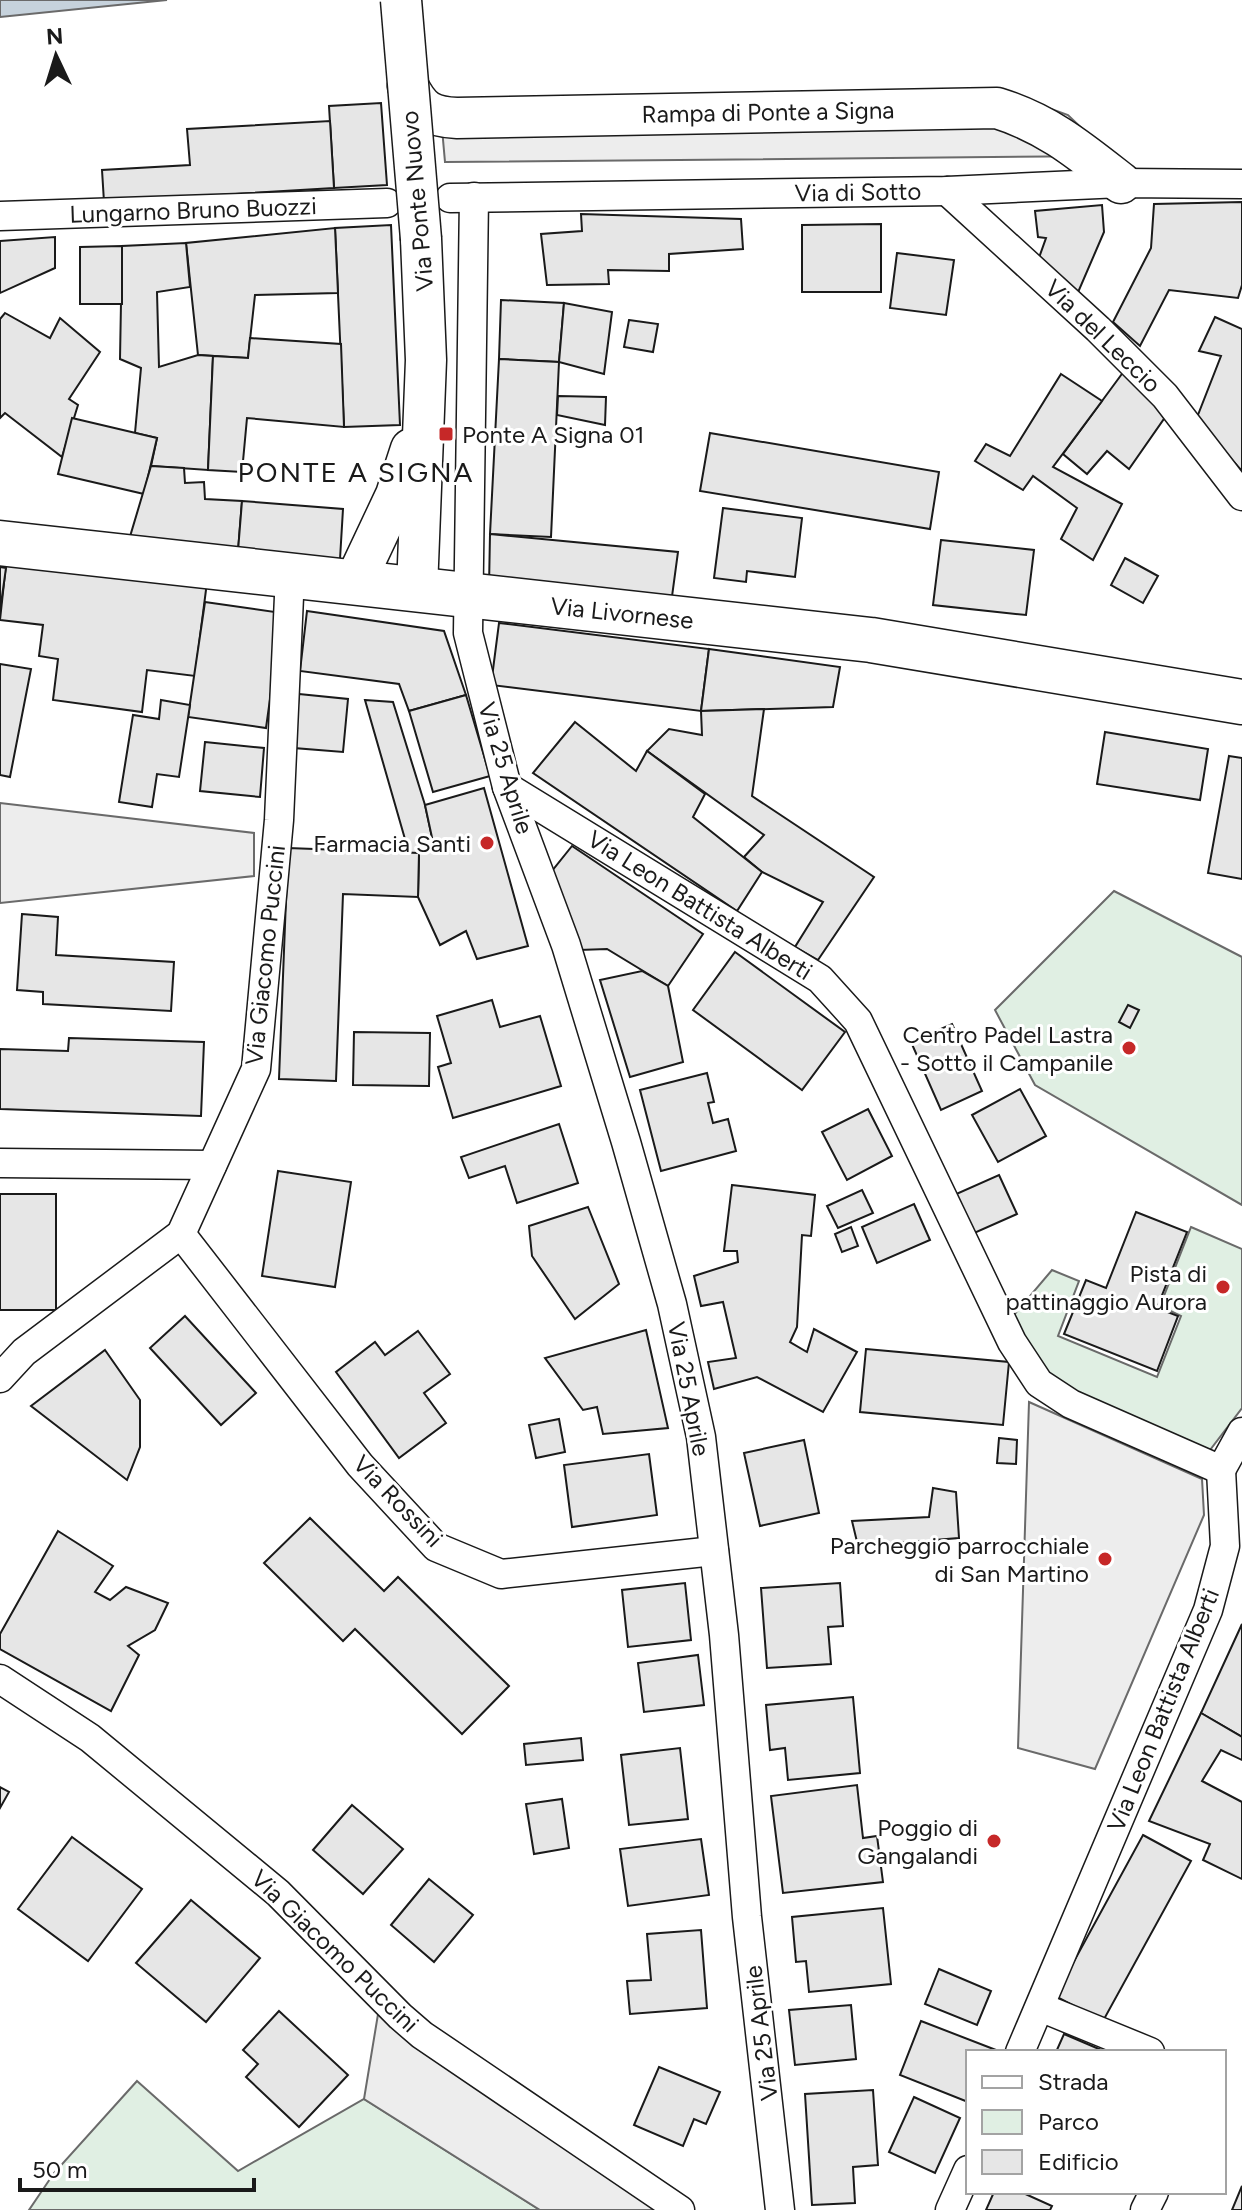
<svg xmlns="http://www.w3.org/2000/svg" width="1242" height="2210" font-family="Figtree,sans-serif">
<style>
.green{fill:#e0efe3;stroke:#6a6a6a;stroke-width:2}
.parking{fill:#ededed;stroke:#6a6a6a;stroke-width:2}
.water{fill:#c6d2dc;stroke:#6a6a6a;stroke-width:2}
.building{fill:#e6e6e6;stroke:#1a1a1a;stroke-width:2}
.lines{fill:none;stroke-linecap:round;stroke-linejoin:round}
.street-casing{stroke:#1a1a1a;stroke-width:31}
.secondary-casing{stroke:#1a1a1a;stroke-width:43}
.primary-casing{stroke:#1a1a1a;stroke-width:47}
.street{stroke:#fff;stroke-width:28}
.secondary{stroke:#fff;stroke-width:40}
.primary{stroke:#fff;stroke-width:44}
.secondary-bridge-casing{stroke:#1a1a1a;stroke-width:43;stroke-linecap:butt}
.secondary-bridge{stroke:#fff;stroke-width:40}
.poi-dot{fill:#c62828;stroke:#fff;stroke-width:3}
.labels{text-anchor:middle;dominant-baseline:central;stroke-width:6;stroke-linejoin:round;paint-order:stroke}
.street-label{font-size:24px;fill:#1a1a1a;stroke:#fff}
.poi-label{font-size:24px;fill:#1a1a1a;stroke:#fff;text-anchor:end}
.quarter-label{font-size:28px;letter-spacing:2px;fill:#1a1a1a;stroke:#fff}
</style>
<rect width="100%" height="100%" fill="#fff"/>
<!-- green -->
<g class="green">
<path d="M1114,891L1242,957V1205L1035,1085L995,1010Z"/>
<path d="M1191,1227L1242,1249V1408L1210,1450L1066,1388L1043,1373L1013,1316L1052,1270L1079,1281L1058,1336L1157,1377L1181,1316L1160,1306Z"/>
<path d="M137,2081L238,2171L364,2099L540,2210H29L54,2173Z"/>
</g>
<!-- parking -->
<g class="parking">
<path d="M1005,92L1068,115L1111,156L445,162L440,106Z"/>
<path d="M0,803L254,833V876L0,903Z"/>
<path d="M1029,1402L1202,1479L1204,1515L1095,1769L1018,1748Z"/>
<path d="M381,1996L680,2210H540L364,2099Z"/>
</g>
<!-- water -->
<path class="water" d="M0,0H167L0,17Z"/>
<!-- building -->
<g class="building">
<path d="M381,103L387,185L334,188L329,106Z"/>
<path d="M330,121L334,188L104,202L102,170L190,165L187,129Z"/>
<path d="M1242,202V285L1238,298L1169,290L1140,346L1113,322L1151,248L1154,204Z"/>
<path d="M1102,205L1104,232L1076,297L1035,269L1046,238L1038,237L1035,211Z"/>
<path d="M581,214L741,219L743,249L669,254V271L608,270L609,284L547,285L541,234L582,231Z"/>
<path d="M881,224V292H802V225Z"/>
<path d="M391,225L400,425L344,427L335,228Z"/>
<path d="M335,228L338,293L255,295L248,358L198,355L186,243Z"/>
<path d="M55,237V268L0,293V241Z"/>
<path d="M186,243L190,287L157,292L159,367L198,355L213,356L208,470L151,466L157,438L135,433L141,368L120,359L122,246Z"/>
<path d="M122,246V304H80V247Z"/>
<path d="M897,253L954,260L946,315L890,308Z"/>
<path d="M501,300L564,303L559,362L499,359Z"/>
<path d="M564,303L612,312L604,374L559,362Z"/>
<path d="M5,313L50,338L60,318L100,352L69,399L78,405L62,457L5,413L0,418V319Z"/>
<path d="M1215,317L1242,329V471L1196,420L1221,356L1199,351Z"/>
<path d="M629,320L658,324L653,352L624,347Z"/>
<path d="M250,338L341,344L344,427L247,418L242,472L208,470L213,356L248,358Z"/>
<path d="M499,359L559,362L551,537L490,534Z"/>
<path d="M1127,367L1168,413L1129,469L1107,451L1087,474L1063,454Z"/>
<path d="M1061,374L1102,401L1053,467L1122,504L1093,560L1061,539L1077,508L1033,476L1023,490L975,461L986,444L1010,456Z"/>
<path d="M558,396L606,397L605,425L557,415Z"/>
<path d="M72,418L157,438L144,494L58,474Z"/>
<path d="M710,433L939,472L930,529L700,491Z"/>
<path d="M151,466L184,468L185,483L204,482L205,499L242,501L238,551L129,540Z"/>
<path d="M242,501L343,509L340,559L238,551Z"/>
<path d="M723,508L802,518L795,577L747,571L746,582L714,578Z"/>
<path d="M490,534L678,552L671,604L489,587Z"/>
<path d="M941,540L1034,550L1026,615L933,605Z"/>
<path d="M7,555L207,582L195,676L147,670L142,712L53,700L58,659L39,656L43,625L0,620Z"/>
<path d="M1125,558L1158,576L1143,603L1111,585Z"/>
<path d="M0,567L6,568L0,611Z"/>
<path d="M205,602L282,613L266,728L188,717Z"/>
<path d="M307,611L444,631L466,695L409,711L399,684L300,671Z"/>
<path d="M499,623L709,649L701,711L491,685Z"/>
<path d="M709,649L840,667L833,707L701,711Z"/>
<path d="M0,664L31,669L10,777L0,775Z"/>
<path d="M299,694L348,699L343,752L294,748Z"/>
<path d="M466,695L490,776L433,792L409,711Z"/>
<path d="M161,700L190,705L179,777L157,774L152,807L119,802L133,715L159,719Z"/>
<path d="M365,700L393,702L425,805L433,842L419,853H409Z"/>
<path d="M764,709L752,796L874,877L818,960L795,947L823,902L762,872L744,857L764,835L647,751L669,729L702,735L701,711Z"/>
<path d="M575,722L636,771L647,751L705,794L693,817L762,872L737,911L533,773Z"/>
<path d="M1105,732L1208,749L1200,800L1097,784Z"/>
<path d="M205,742L264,748L260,797L200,791Z"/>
<path d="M1229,756L1242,758V879L1208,873Z"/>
<path d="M484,788L528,946L477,959L466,931L440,945L418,897L419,853L433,842L425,805Z"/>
<path d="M572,846L703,934L668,986L607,949L579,950L552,871Z"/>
<path d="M288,848L419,853L418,897L343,894L336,1081L279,1079Z"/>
<path d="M22,914L58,917L56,955L174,962L171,1011L43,1004V992L17,990Z"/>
<path d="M735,952L845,1032L802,1090L693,1010Z"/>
<path d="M642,971L668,986L683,1062L630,1077L600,980Z"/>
<path d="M492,1000L500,1027L540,1016L561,1086L453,1118L438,1067L451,1063L437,1016Z"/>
<path d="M1128,1005L1139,1010L1130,1028L1119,1022Z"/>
<path d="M952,1024L982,1091L941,1110L911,1042Z"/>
<path d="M354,1032L430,1033L429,1086L353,1085Z"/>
<path d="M69,1038L204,1042L201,1116L0,1109V1049L68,1051Z"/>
<path d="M707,1073L714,1102L708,1103L713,1123L728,1119L736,1151L661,1171L640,1090Z"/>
<path d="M1020,1089L1046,1136L998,1162L972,1115Z"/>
<path d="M868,1109L892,1156L847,1180L822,1132Z"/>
<path d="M559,1124L578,1183L517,1203L505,1166L469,1178L461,1157Z"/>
<path d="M278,1171L351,1182L335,1287L262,1276Z"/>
<path d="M999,1175L1017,1214L972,1234L954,1195Z"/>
<path d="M732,1185L815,1195L811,1236L802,1235L797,1327L790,1342L807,1352L814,1329L857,1352L823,1412L757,1377L714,1389L708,1362L736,1358L723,1302L701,1306L694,1276L738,1262L737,1251H724Z"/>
<path d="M862,1190L873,1213L838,1228L827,1206Z"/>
<rect x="0" y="1194" width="56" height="116"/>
<path d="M914,1204L930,1240L877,1263L862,1227Z"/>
<path d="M588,1207L619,1284L575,1319L532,1256L529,1226Z"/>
<path d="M1136,1212L1187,1232L1157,1308L1178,1316L1157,1371L1064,1334L1086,1280L1106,1288Z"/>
<path d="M851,1227L858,1246L842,1252L835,1234Z"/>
<path d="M185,1316L256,1393L221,1425L150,1348Z"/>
<path d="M646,1330L668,1428L603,1434L597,1407L583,1410L545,1358Z"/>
<path d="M418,1331L450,1374L424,1393L446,1423L399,1458L336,1372L375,1342L385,1355Z"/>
<path d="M866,1349L1009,1362L1003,1425L860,1412Z"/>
<path d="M105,1350L140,1400V1447L127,1480L31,1406Z"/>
<path d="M559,1419L565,1452L536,1458L529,1425Z"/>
<path d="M999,1438L1017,1440L1016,1464L997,1463Z"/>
<path d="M804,1440L819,1513L760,1526L744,1453Z"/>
<path d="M649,1454L657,1515L572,1527L564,1465Z"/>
<path d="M933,1488L956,1492L959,1538L858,1546L852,1521L929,1517Z"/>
<path d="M310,1518L384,1591L398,1577L509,1686L462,1734L355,1629L343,1641L264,1563Z"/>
<path d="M58,1531L113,1566L95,1592L110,1600L126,1587L168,1603L155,1630L128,1646L139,1655L111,1711L0,1649V1634Z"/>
<path d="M685,1583L691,1640L628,1647L622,1590Z"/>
<path d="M840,1583L843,1626L828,1627L831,1664L767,1668L761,1588Z"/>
<path d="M1242,1624V1737L1201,1713Z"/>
<path d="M698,1655L704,1705L644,1712L638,1663Z"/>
<path d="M853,1697L860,1773L788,1780L785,1748L770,1750L766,1705Z"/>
<path d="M1201,1713L1242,1737V1760L1221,1750L1202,1781L1242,1802V1879L1203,1860L1210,1844L1149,1821Z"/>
<path d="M581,1738L583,1760L526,1765L524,1744Z"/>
<path d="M680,1748L688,1819L629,1825L621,1755Z"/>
<path d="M857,1785L863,1838L877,1836L883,1882L783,1893L771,1796Z"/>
<path d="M0,1787L9,1792L0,1808Z"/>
<path d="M562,1799L569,1848L534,1854L526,1804Z"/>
<path d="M352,1805L403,1849L363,1894L313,1850Z"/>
<path d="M1143,1835L1191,1861L1103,2021L1055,1996Z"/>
<path d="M72,1837L142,1889L88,1961L18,1909Z"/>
<path d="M701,1839L709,1895L628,1906L620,1849Z"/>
<path d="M429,1879L473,1915L434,1962L391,1925Z"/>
<path d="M191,1900L260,1958L206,2022L136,1963Z"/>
<path d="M883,1908L891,1984L809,1992L806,1961L796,1962L792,1917Z"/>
<path d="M701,1930L707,2008L630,2014L627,1981L651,1980L647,1934Z"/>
<path d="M939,1969L991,1991L977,2025L925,2004Z"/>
<path d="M851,2005L856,2059L795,2065L789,2010Z"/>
<path d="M279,2011L348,2075L299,2127L246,2077L258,2064L243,2050Z"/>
<path d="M921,2021L996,2050L968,2052V2102L900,2075Z"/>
<path d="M1064,2034L1106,2052H1056Z"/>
<path d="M659,2067L720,2092L706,2124L694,2119L683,2146L634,2125Z"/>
<path d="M873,2090L878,2165L853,2167L855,2203L812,2205L805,2094Z"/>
<path d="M914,2097L960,2118L935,2173L889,2152Z"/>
<path d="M1242,2186V2210H1232Z"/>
<path d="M994,2192H1021L1052,2206L1050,2210H986Z"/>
</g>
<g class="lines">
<defs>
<g id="street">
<path d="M947,191L1098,329L1165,396L1242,496"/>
<path d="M474,197L468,633L507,787L566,945L626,1142L672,1304L701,1437L724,1635L747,1917L780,2210"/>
<path d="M450,198L947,191L1121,183L1242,184"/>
<path d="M0,216L387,203"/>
<path d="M507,787L820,979L858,1021L1012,1342L1039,1383L1071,1404L1221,1470"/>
<path d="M0,1163L212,1165"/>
<path d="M181,1234L360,1465L436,1547L501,1574L714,1551"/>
<path d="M0,1378L24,1352L181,1234L256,1069L279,820L290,574"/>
<path d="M1221,1470L1242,1432"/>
<path d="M0,1679L90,1738L278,1893L400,2016L422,2035L680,2210"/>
<path d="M1040,2007L1150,2052"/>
<path d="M1020,2052L1208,1610L1225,1546L1221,1470"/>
<path d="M950,2210L968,2170"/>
<path d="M1145,2210L1154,2192"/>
</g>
<g id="secondary">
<path d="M408,86C420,110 430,117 457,118L997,108C1048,124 1079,150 1121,183"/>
<path d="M355,582L396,495L411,449"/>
<path d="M417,589L426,360L421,239"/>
</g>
<path id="primary" d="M0,543L871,640L1242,702"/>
</defs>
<!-- street casing -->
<use href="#street" class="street-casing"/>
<!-- secondary casing -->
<use href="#secondary" class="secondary-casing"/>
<!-- primary casing -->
<use href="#primary" class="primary-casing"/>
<!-- street -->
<use href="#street" class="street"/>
<!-- secondary -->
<use href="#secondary" class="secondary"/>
<!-- primary -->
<use href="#primary" class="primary"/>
<defs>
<path id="secondary-bridge" d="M401,0L421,239"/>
</defs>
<!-- secondary-bridge casing -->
<use href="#secondary-bridge" class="secondary-bridge-casing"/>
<!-- secondary-bridge -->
<use href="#secondary-bridge" class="secondary-bridge"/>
</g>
<!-- markers -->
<g class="poi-dot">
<rect x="438" y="426" width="16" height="16" rx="4"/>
<circle cx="487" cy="843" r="8"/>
<circle cx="1129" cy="1048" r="8"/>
<circle cx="1223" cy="1287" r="8"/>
<circle cx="1105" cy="1559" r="8"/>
<circle cx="994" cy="1841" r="8"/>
</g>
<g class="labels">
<!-- street labels -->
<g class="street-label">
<text transform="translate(768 112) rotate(-1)">Rampa di Ponte a Signa</text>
<text transform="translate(858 192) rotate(-1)">Via di Sotto</text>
<text transform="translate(417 201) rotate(-95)">Via Ponte Nuovo</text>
<text transform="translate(193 210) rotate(-2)">Lungarno Bruno Buozzi</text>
<text transform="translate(1103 336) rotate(44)">Via del Leccio</text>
<text transform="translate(622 613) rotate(6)">Via Livornese</text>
<text transform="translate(506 768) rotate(73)">Via 25 Aprile</text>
<text transform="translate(700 905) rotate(32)">Via Leon Battista Alberti</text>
<text transform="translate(265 955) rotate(-84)">Via Giacomo Puccini</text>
<text transform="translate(689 1389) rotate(79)">Via 25 Aprile</text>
<text transform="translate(398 1501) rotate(46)">Via Rossini</text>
<text transform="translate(1163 1710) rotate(-68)">Via Leon Battista Alberti</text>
<text transform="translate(335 1951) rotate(44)">Via Giacomo Puccini</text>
<text transform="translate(761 2033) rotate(-97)">Via 25 Aprile</text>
</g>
<!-- poi labels -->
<g class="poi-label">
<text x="462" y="434" text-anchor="start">Ponte A Signa 01</text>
<text x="471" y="843">Farmacia Santi</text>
<text x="1113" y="1034">Centro Padel Lastra<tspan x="1113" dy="28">- Sotto il Campanile</tspan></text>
<text x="1207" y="1273">Pista di<tspan x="1207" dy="28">pattinaggio Aurora</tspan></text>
<text x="1089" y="1545">Parcheggio parrocchiale<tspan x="1089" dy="28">di San Martino</tspan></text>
<text x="978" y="1827">Poggio di<tspan x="978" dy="28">Gangalandi</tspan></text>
</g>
<!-- quarter labels -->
<g class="quarter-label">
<text x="356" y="472">PONTE A SIGNA</text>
</g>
</g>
<!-- legend -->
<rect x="966" y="2050" width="260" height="144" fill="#ffffff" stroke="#a3a3a3" stroke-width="2"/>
<rect x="982" y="2076" width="40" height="12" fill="#ffffff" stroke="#a3a3a3" stroke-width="2"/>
<text x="1038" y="2090" font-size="24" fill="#1a1a1a">Strada</text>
<rect x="982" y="2110" width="40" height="24" fill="#e0efe3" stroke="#a3a3a3" stroke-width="2"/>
<text x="1038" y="2130" font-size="24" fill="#1a1a1a">Parco</text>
<rect x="982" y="2150" width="40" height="24" fill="#e6e6e6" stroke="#a3a3a3" stroke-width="2"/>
<text x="1038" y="2170" font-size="24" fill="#1a1a1a">Edificio</text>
<!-- north arrow -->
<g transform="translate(56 56) rotate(356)" stroke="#ffffff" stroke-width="6" paint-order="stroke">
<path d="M0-6L14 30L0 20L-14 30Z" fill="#1a1a1a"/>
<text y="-12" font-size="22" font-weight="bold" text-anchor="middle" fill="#1a1a1a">N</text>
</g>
<!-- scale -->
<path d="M20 2178v12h234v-12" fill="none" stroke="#1a1a1a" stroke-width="4"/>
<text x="32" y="2178" font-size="24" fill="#1a1a1a" stroke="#ffffff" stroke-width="6" paint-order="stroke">50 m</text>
</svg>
